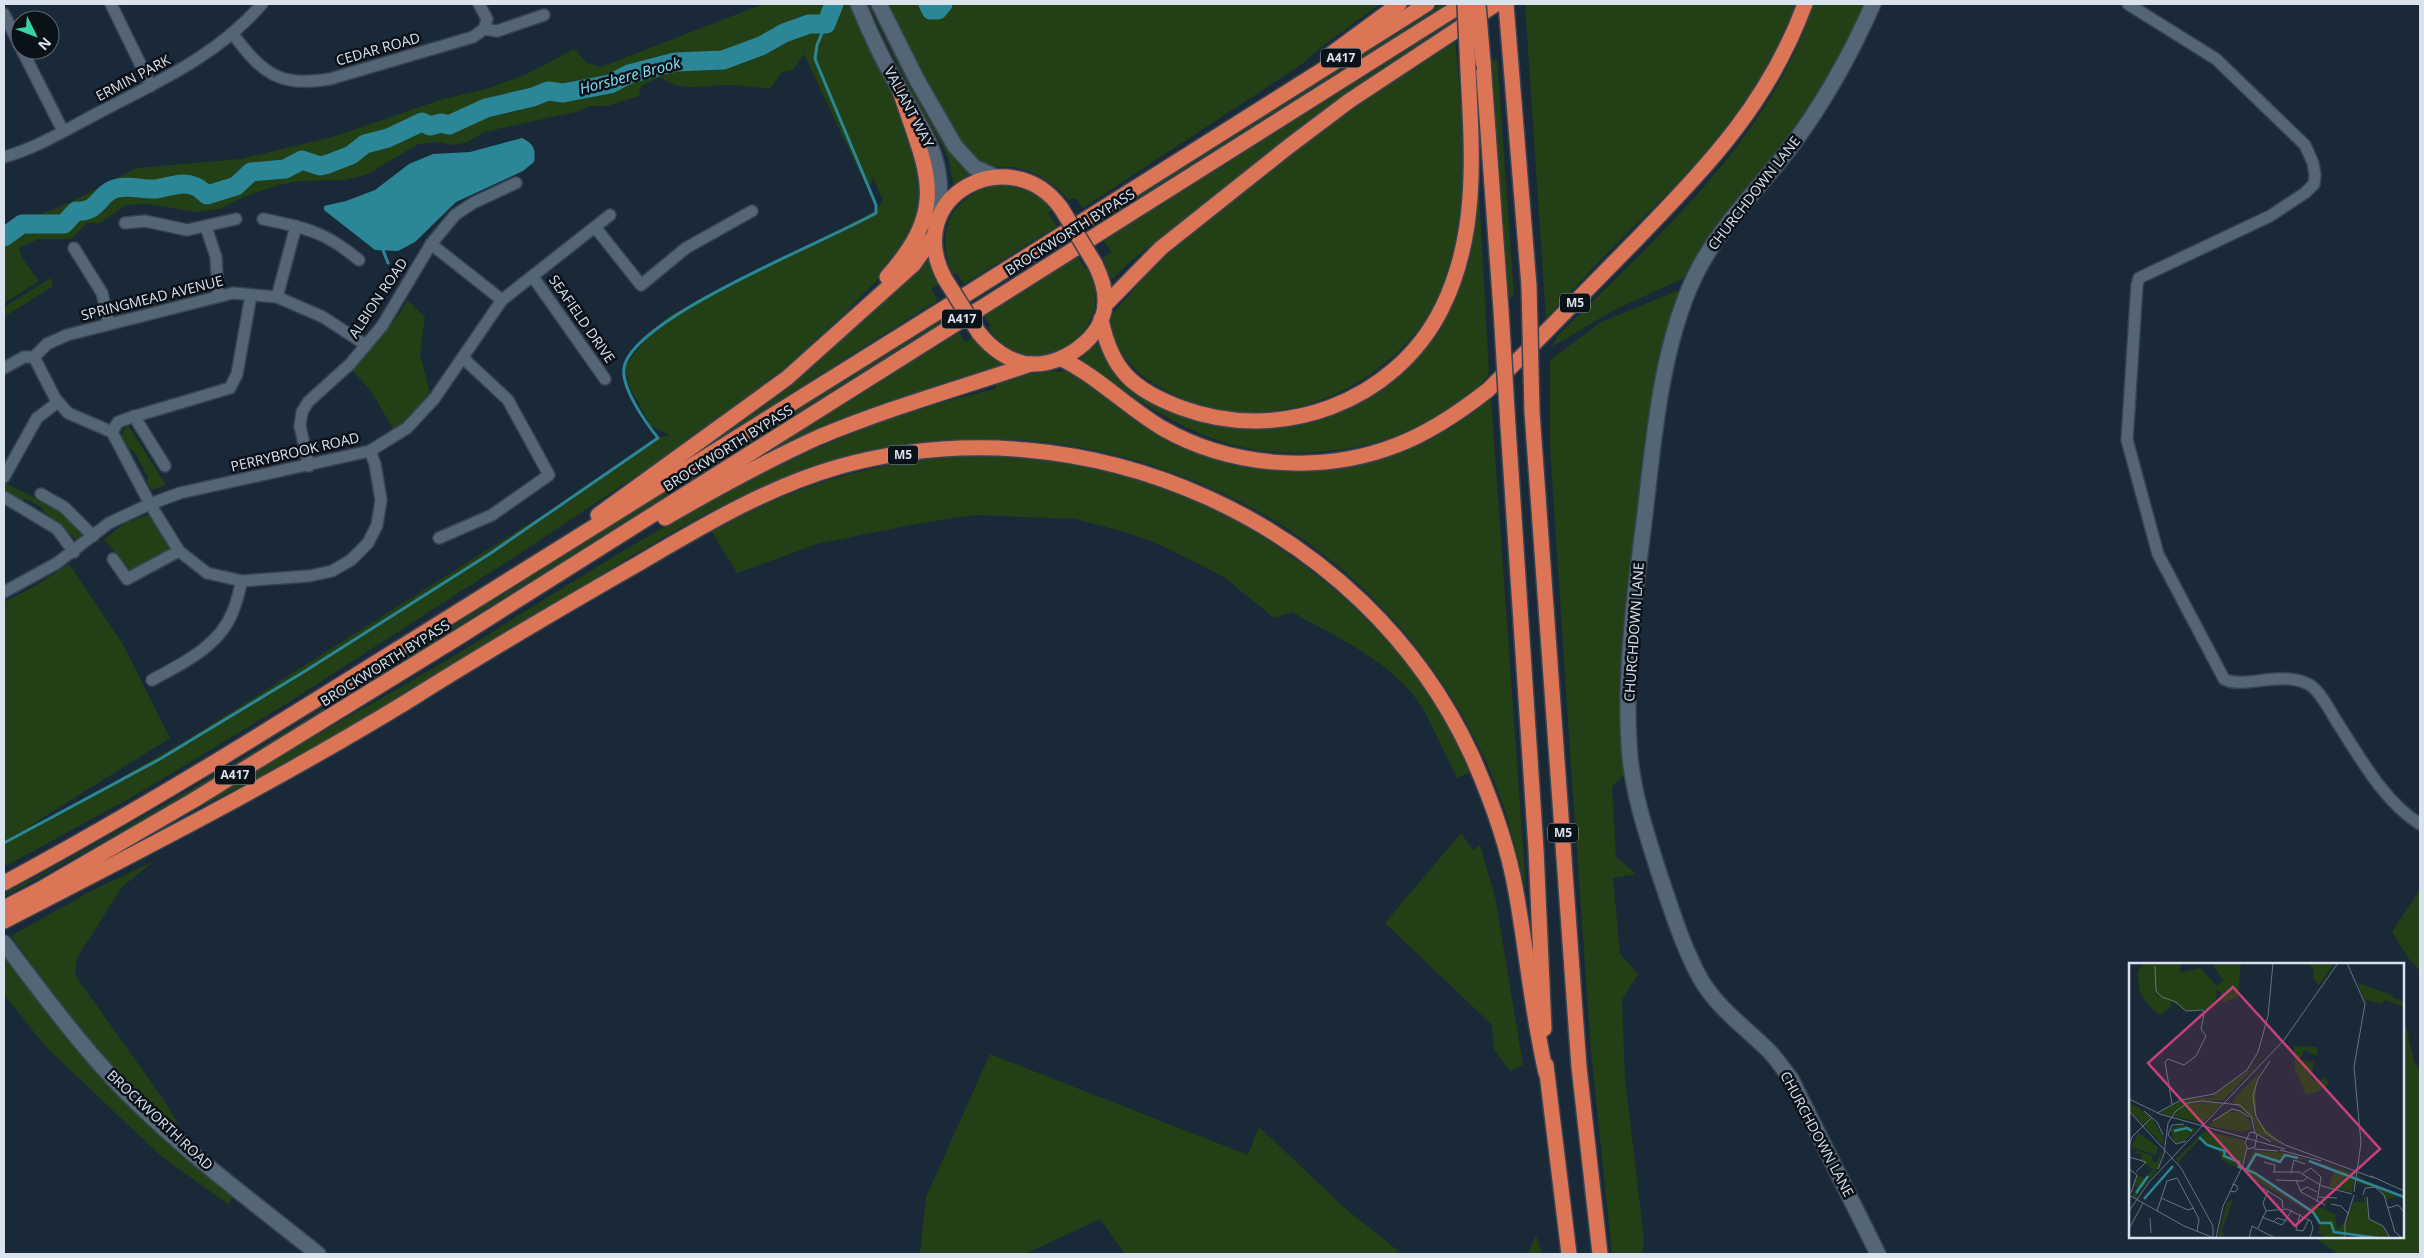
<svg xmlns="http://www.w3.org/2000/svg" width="2424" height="1258" viewBox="0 0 2424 1258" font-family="'Open Sans',sans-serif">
<rect width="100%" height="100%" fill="#1a2938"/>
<!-- green -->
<g fill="#233f15">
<path d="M763,4H853L874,46L914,143L923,204L915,228L883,274L843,315L780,372L723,415L669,454L519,554L297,697L141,792L4,867V602L37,585L69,564L124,646L170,738L28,827L62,812L190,738L574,495L658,438L670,435L651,426L629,386L625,366L647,337L669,316L875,211L883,201L872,174L873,181L867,188L804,54L793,70L782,72L770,89C755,87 739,85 724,85C701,86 680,92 660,77L641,86L639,96L607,106H590L579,111L484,132L468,142L453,145L438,142L418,144L366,175L345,180L300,181L279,185L243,197L220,209L196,212L150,204L126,205L100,223H87L71,239H38L19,248L22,258L39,281L4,303V229L71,202L136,168L240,159L332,137L440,100L486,89L527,74L574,49L587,63L601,67Z"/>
<polygon points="868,4 873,4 974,175 954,188 948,156 912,94"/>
<path d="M886,4H1380L1320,48L1302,64L1083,208L1076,198L1068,200C1056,183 1031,168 1010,167C998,167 987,168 977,161C966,154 961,142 954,131C928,91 908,46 886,4Z"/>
<polygon points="1440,4 1448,4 1094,226 1092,222"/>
<path d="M1525,4H1795C1767,103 1686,175 1616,244C1592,269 1569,294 1546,319Z"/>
<path d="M1813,4H1868L1821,91L1684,278L1612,311L1552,347L1558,335C1655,238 1772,139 1813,4Z"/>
<polygon points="1455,18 1456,21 1346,94 1131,261 1111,280 1103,258 1112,252 1103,240"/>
<path d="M1455,38C1463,123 1473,219 1437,300C1428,319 1414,336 1399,351C1339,408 1253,431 1175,395C1152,384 1135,373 1120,351L1115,352L1110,325L1113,314L1162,256L1349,108Z"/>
<polygon points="1497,59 1514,295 1509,299 1491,62"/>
<path d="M995,184C1024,184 1034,189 1054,209L1048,213L1057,226L964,284L957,273L953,275C934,233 950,197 995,184Z"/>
<path d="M1475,192H1479L1489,375C1482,382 1476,391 1468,397C1402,450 1290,469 1211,438C1177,425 1148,407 1118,386L1116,387L1080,358L1099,342L1108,361L1204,420L1329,414L1437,325Z"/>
<polygon points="1065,238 1068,241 976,299 976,296"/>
<path d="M1078,257L1085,268H1089C1093,280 1097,292 1095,305C1089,344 1040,369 1006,347C998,342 994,335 988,328L991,326L983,315Z"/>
<polygon points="929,258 933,273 939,284 931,289 938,300 714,442 713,438 878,304"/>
<polygon points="51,278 53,286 4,317 4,307"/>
<polygon points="1682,289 1660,380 1627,772 1612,787 1616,857 1636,874 1613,878 1620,954 1638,974 1622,1000 1625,1077 1644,1240 1642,1254 1612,1254 1591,1052 1571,767 1550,448 1550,360 1601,322"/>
<polygon points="407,300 425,317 420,354 431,396 405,426 395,432 371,391 352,370 401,312"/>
<path d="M948,315L950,318L209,782L4,897V894C331,721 630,502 948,315Z"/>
<polygon points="958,331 965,342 972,338 981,348 1005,366 728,476"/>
<path d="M1066,371L1074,373L1201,452L1234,464L1270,468L1381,457L1414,446L1447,430L1491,398L1526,890C1515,844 1504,798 1483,755C1437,658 1362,571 1268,517C1119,431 946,413 785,477C703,509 627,560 551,605C474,651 399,699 322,743C276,770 228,793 181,817C219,794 257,770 296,747C351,715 406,685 460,652C629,547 799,432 995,389L997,380L1041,372Z"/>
<polygon points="128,425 166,485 152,490 147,482 148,477 134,451 129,449 122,435 124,429"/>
<path d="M938,457C989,457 1041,455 1092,466C1216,492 1337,574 1415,673C1438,702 1456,738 1471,772L1457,778C1445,755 1435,729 1421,706C1392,661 1337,638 1292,612L1274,618L1225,578L1197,563L1154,542L1121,531L1075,519L975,515L916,524L817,544L737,573L711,531C781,491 858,467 938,457Z"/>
<polygon points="5,483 57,509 83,535 77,540 44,512 41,507 25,499 19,501 5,493"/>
<polygon points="152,513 174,548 130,571 104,539 125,523"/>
<polygon points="1461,833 1473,850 1480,845 1495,897 1523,1065 1510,1071 1494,1049 1492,1025 1385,923"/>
<polygon points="154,861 122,887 77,958 75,975 163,1099 179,1125 148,1104 81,1032 11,936 91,891"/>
<polygon points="2420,889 2420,971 2409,959 2392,932"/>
<polygon points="4,956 78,1052 147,1119 229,1192 232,1197 229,1205 161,1156 46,1047 4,994"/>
<polygon points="2406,1026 2414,1062 2420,1070 2420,1254 2338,1254 2314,1237 2403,1237 2403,1027"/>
<polygon points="990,1054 1248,1155 1259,1127 1346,1209 1402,1254 1125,1254 1100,1219 1025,1254 920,1254 926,1197"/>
<polygon points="1536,1235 1542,1254 1528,1254"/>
</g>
<!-- water -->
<path fill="#2b8698" d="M522,138C534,144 536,149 534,162L523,171L456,202L415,242L398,251L375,250L324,210V206L346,201L375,190L409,164L433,154L470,152Z"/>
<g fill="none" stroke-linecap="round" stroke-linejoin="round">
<!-- stream -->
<g stroke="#2b8698" stroke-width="3">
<polyline points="383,250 388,263"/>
<path d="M4,843L160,759L302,673L491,553L658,438C646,423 621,388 624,368C632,317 830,240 876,213V205L815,59L817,45L826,24"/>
</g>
<!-- river -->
<g stroke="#2b8698" stroke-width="19">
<polyline points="928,4 931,10 938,10 943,4"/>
<path d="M4,237L22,224H64L76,211C100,213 98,192 118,188C130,185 144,190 156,189C169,187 182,181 194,186C199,187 203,192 207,195L236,186L251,172L285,169L302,160L320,166L328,164L351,155L365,144L388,138L422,122L430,126L441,123L449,125L486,108L533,97L548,91L563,93L610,84L629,74L675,62L723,60L761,46L784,33L809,24H826L834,4"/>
</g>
<!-- street casing -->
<g stroke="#374350" stroke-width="14">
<g id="street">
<polyline points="111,4 151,86"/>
<polyline points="479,4 487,19 484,29"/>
<path d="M2128,4L2216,59L2305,145L2313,163L2315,175L2314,184L2305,193L2270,216L2139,278L2137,285L2127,440L2158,554L2224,679C2244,690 2281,669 2310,685C2321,692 2330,711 2337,722C2359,756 2384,802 2420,824"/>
<polyline points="4,14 20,46"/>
<path d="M232,33C263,74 278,87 330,79L473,37L484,29L497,31L544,15"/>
<polyline points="22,50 63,131"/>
<path d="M4,157C37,148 67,129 98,113C157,82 217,56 262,4"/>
<path d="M263,219C304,227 326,232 359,260"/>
<polyline points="125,223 145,221 187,230 236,219"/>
<polyline points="206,227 216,257 218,295"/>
<polyline points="595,227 641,285 686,248 752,211"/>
<polyline points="431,244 502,300"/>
<polyline points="74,248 102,293 109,324"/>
<polyline points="533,277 605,379"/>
<polyline points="277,297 296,226"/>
<polyline points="34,357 55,398 68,413 112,432 150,504 179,551 207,573 242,581 309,576 332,571 351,560 368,543 377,525 381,500 375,464 370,451"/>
<polyline points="4,368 24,357 34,357 47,344 67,335 233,293 277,297 323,317 366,345"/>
<polyline points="134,416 165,466"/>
<polyline points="112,432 118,422 129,418 230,388 237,374 251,295"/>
<polyline points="309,466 300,426 302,412 308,402 350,364 382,326 431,244 455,215 473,203 516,183"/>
<polyline points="4,477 37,418 58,402"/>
<polyline points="41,494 64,507 93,536"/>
<polyline points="4,497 57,529 74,552"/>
<polyline points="439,538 492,515 549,475 508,400 463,358"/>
<polyline points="113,559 127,579 179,551"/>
<polyline points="4,592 57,563 109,523 150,504 180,493 370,451 407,428 434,399 502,300 610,215"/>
<path d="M152,680C183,663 220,646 233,611C237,602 239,591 242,581"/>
</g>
</g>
<!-- secondary casing -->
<g stroke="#374350" stroke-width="18">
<g id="secondary">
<path d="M858,4C870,33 884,63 900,90C925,136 946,159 938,215"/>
<polyline points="879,4 917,80 955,146 974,167 996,177"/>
<path d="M1873,4C1851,54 1823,104 1790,148C1760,187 1724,222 1700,266C1662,337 1654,435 1645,514C1635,592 1623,680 1630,757C1634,797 1647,835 1659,873C1671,908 1682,945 1700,978C1717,1008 1745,1027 1769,1051C1777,1059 1784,1070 1791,1079L1878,1254"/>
<path d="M4,943C46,998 87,1055 137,1103C193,1158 257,1205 318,1254"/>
</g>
</g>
<!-- highway casing -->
<g stroke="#374350" stroke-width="18">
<g id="highway">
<polyline points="1506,4 1529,286"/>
<polyline points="1331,54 1399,4"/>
<polyline points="1483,62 1501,310"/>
<path d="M887,277C951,205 926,171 900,91"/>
<path d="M945,279C900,195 1011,139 1061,208"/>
<polyline points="1105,305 1161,248 1288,147 1349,101 1496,4"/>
<path d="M1101,319C1111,370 1133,390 1182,408C1279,444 1395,403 1442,308C1479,234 1472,151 1468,71"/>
<path d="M979,333C991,348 1010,363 1031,364C1063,366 1103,338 1105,304C1106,290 1101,276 1095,264"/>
<path d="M1062,359C1098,377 1127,407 1162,428C1232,468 1323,474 1397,445C1431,432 1460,412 1488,390C1538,340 1588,289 1637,239C1709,164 1768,104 1805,4"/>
<polyline points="1532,412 1579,1067 1600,1254"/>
<polyline points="1508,426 1536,849 1544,1029"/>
<polyline points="598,515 787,378 913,265 934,236"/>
<path d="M665,518C715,489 766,461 819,437C888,408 960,388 1031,364"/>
<path d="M4,883C157,801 303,708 451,616C778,414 1102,209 1427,4"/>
<polyline points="4,908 39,890 194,800 462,635 1463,4"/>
<path d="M4,921C140,851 277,781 408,701C483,654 559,609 636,565C701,527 765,488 838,467C1086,398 1364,521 1472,756C1491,799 1508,846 1516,892C1527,953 1532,1013 1546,1073"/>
<polyline points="1546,1065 1569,1254"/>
</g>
</g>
<!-- street -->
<use href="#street" stroke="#546576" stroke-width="11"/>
<!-- secondary -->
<use href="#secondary" stroke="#546576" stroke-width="15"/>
<!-- highway -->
<use href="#highway" stroke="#db7555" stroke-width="15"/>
<!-- highway-bridge casing -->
<g stroke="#374350" stroke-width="18" stroke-linecap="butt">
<g id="highway-bridge">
<polyline points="1465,4 1468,71"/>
<polyline points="1478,4 1483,62"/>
<polyline points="1061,208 1095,264"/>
<polyline points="945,279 979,333"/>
<polyline points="1529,286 1532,412"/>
<polyline points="1501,310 1508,426"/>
</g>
</g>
<!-- highway-bridge -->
<use href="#highway-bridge" stroke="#db7555" stroke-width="15"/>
</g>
<g text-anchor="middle" stroke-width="5" stroke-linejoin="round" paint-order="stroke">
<!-- shield labels -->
<g fill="#0a1118" stroke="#9ba4ad" stroke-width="1">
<rect x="1321" y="48.5" width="40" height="19" rx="4"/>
<rect x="1560" y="293.5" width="30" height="19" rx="4"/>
<rect x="942" y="309.5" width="40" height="19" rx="4"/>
<rect x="888" y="445.5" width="30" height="19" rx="4"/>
<rect x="215" y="765.5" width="40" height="19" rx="4"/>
<rect x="1548" y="823.5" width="30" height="19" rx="4"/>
</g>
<g font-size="12" font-weight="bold" fill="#d9e3ed">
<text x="1341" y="62">A417</text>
<text x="1575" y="307">M5</text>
<text x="962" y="323">A417</text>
<text x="903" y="459">M5</text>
<text x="235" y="779">A417</text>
<text x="1563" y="837">M5</text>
</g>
<!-- street labels -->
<g font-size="14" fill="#d9e3ed" stroke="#0a1118">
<text transform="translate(378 49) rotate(-16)" y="5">CEDAR ROAD</text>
<text transform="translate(133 78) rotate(-28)" y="5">ERMIN PARK</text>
<text transform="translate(909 107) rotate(62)" y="5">VALIANT WAY</text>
<text transform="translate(1754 193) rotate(-52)" y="5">CHURCHDOWN LANE</text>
<text transform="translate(1070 232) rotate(-32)" y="5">BROCKWORTH BYPASS</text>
<text transform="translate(152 298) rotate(-14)" y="5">SPRINGMEAD AVENUE</text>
<text transform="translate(378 298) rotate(-56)" y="5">ALBION ROAD</text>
<text transform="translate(582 319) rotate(55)" y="5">SEAFIELD DRIVE</text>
<text transform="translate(728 448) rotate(-32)" y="5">BROCKWORTH BYPASS</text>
<text transform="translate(295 452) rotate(-13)" y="5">PERRYBROOK ROAD</text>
<text transform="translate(1634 632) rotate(-86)" y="5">CHURCHDOWN LANE</text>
<text transform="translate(385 663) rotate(-32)" y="5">BROCKWORTH BYPASS</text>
<text transform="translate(160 1120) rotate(43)" y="5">BROCKWORTH ROAD</text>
<text transform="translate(1817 1134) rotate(62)" y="5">CHURCHDOWN LANE</text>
</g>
<!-- water labels -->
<g font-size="15" font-style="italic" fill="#85e2f7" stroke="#0a1118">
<text transform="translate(630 76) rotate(-15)" y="5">Horsbere Brook</text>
</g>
</g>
<!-- overview -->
<g transform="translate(2129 963)">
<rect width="275" height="275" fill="#1a2938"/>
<path d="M15,0H54L50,6L52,9L71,5L88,23L94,17L83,0H112L109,34L92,40V29L86,27L88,32L84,45L57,48L42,38V44L32,52L24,47L11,30L8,9ZM178,0H206L190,22L184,15L185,6ZM229,20L265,33L264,35L272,37L275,44L257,37L252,41L237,37L236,41ZM153,74L95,137L65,138L41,153L31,149L56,136L87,134L84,132L121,107ZM165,83L188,84V93L175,87L171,97L185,99L182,115L191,119L195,113L200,121L190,128L177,132L168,109L166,110ZM133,106L127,117V155L154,183L128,170L125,158L103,138ZM94,139L74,160L44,153L58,141ZM0,140L20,151L22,154L14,161L0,148ZM96,149H112L121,158L122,166L113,169L80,163ZM23,155L34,175L35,183L15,162ZM52,161L68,166L55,178L46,180L41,167ZM76,168L114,177L118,187L111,206L92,197V190L74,180L73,174L51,197L50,201L47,196ZM9,170L29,184L27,192L2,184ZM33,186L30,204L6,235L3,233L9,226L5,222L8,213L16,215L24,206L11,197L13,191L6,190L7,187L24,193L23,197L27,201ZM124,188L156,190L227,211L223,229L200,224L205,207H211L155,192L149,199L127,191L121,205L181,246L182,242L195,246L197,238L208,240L198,239L196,247L206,251L208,266L217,258L224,239H235V234L226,233L236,234L240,257L252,262L260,275L215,270V275H210L208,269L209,275H200L189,270L191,262L184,251L115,210ZM229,212L238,217L231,214L230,217L275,236L267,234L257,237L250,226L233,221L229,220L227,230ZM104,237L93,267L95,272L89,275L98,239Z" fill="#233f15"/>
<path fill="none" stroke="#2b8698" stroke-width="2.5" d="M45,168L58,165L63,168M70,174L78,182L96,188L95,193L110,199V204L126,210L184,249L191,260H202L205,269L249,275M180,198L275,234M118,206L127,191L151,199L156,192L169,195M7,230L19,213M15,236L44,203"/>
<path fill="none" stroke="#667380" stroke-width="1" d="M218,0L236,41L225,104L232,180L225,229M26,3L27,28L33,34L47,39L57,48L74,47L75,51L72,66L77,73L67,93L55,102L39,96L36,99L43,141M141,98L129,116L124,133L127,153L137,170L156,182L245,215M0,136L31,151L156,186M0,148L52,205L84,263V275M15,148L28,159L34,172M28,150L52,137L85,131L118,107L129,89L139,53L144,0M84,158L103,146L111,148L120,154M55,161L43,162L39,172L47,181L57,178M128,171L126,184L119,186L116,180L121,169L126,170L142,179M0,184L3,174L23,154M125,186L149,188M151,187L192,198M0,194L17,199L7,209M135,199L146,202L145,209M0,206L8,212L2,230M29,206L35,191L39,160L47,148L59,140L73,138L111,142L122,153L126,170M144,209H170L193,223L223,231M162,210L165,197L176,201M174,210L182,205L192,214L188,239M242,213L275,228M147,217L174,218L179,214M167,217L172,229L196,242M134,225L153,237L154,245M101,228L106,229L109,226L107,222L103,221M171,228L178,224L188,229M0,232L55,263L85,275M234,232L236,225L246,224L255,232L266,269L273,275M190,234L208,235M238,234L240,256L254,263L261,275M32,235L59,247L65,245M202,241L212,243L220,251M259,245L269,242L275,249M0,248L20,219L155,77L209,0M28,248L38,218L48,215L70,256L68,269M137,248L134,240L139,228M171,251L167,267L174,268L180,256M133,254L153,262L163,247M21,255L22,270M144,259L148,255L158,258M129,265L137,248L158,246L182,258L184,265L181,275M0,266L14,240M87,275L94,243L114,202L118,185M120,275L123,263L146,275M216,275V260L225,232"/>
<path fill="#c74178" fill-opacity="0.15" stroke="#c74178" stroke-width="2.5" d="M104,24L251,186L166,263L19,100Z"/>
<rect width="275" height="275" fill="none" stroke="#d9e3ed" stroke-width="2.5"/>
</g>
<!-- border -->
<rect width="2424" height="1258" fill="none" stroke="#d9e3ed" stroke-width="10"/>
<!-- north arrow -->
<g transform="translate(35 35) rotate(132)"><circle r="24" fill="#0a1118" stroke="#5d656d"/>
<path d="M0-4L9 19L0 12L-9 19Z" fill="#38d4a6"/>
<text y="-8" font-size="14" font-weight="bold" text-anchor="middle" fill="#d9e3ed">N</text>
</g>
</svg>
